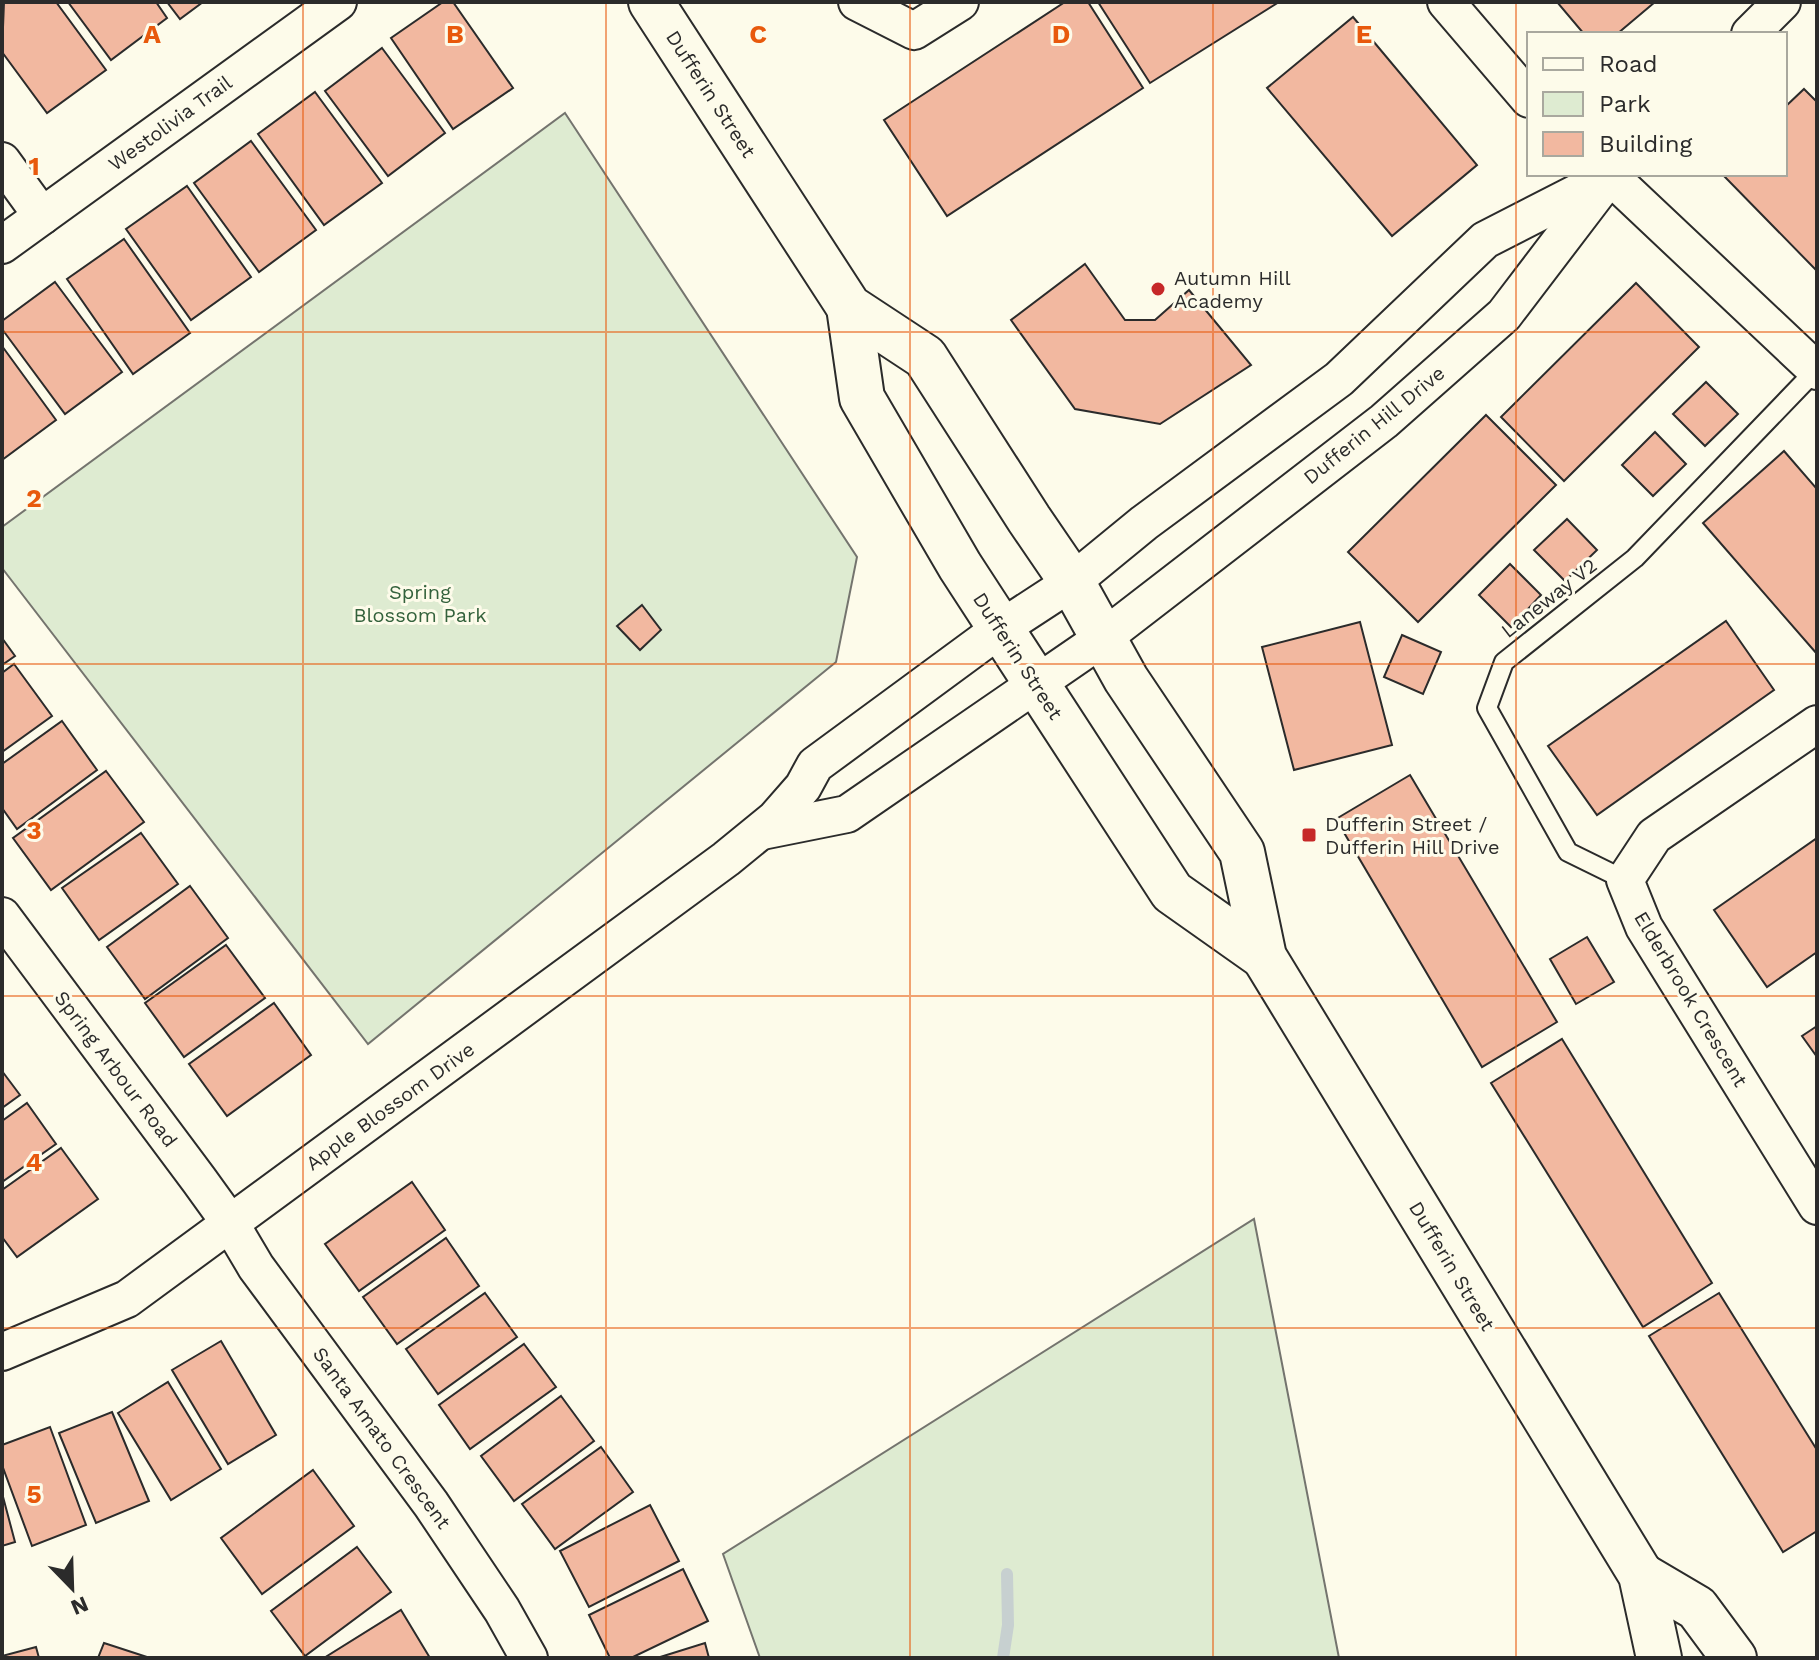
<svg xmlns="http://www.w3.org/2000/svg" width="1819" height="1660" viewBox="0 0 1819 1660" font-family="'Work Sans',sans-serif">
<rect width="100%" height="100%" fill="#fdfbea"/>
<!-- green -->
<g fill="#deebd1" stroke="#74746e" stroke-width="2">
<polygon points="565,113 857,557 836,662 368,1044 2,568 2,527"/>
<polygon points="1254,1219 1339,1658 760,1658 723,1554"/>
</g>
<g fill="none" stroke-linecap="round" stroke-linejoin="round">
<!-- stream -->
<polyline stroke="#c7d0d0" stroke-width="12" points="1003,1658 1008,1625 1007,1574"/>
</g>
<!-- building -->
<g fill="#f2b8a0" stroke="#2b2b2b" stroke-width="2">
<polygon points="4,2 56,2 106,70 47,113 2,52"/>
<polygon points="68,2 156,2 167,18 111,60"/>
<polygon points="167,2 203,2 180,19"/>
<polygon points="443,2 453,2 513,88 453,129 391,38"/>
<polygon points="1065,2 1088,2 1143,88 947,216 884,120"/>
<polygon points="1098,2 1279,2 1150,83"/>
<polygon points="1557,2 1655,2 1617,34 1584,34"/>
<polygon points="1353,17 1477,165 1392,236 1267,88"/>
<polygon points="382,48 445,133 388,176 325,91"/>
<polygon points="1804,89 1817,102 1817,271 1722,174 1785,174 1785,107"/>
<polygon points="315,92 382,183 324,225 258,134"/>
<polygon points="251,141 316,230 259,272 194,183"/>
<polygon points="187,186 251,277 191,320 126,229"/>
<polygon points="124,239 190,333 133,374 67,279"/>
<polygon points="1085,264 1125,320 1155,320 1189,290 1251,365 1160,424 1075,409 1011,320"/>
<polygon points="55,282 122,372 65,414 2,329 2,321"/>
<polygon points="1636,283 1699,347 1564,481 1501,417"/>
<polygon points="2,346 56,420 2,460"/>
<polygon points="1706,382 1738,414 1705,446 1673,414"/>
<polygon points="1486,415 1556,485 1418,622 1348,552"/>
<polygon points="1655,432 1686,464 1653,496 1622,465"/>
<polygon points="1784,451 1817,489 1817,654 1703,523"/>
<polygon points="1567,519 1597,550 1565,581 1534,550"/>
<polygon points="1510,564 1541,595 1511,627 1479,595"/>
<polygon points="642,605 661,630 640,650 617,626"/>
<polygon points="1726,621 1774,690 1597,815 1548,746"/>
<polygon points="1360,622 1392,745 1294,770 1262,647"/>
<polygon points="1402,635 1441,652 1423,694 1384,677"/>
<polygon points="2,638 15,656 2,665"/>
<polygon points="14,664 52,716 2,752 2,673"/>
<polygon points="62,721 97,770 17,829 2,808 2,764"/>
<polygon points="106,771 144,822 51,890 13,838"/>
<polygon points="1410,775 1557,1022 1482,1067 1336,819"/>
<polygon points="141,833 178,884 99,940 62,888"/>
<polygon points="1817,838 1817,952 1767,987 1714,910"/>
<polygon points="190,886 228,938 145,999 107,947"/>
<polygon points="1587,937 1614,982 1576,1004 1550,959"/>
<polygon points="226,945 265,998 184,1057 145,1003"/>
<polygon points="274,1003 311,1055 227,1116 189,1064"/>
<polygon points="1817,1026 1817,1057 1802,1036"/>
<polygon points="1562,1039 1712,1283 1643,1327 1491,1083"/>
<polygon points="2,1071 20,1095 2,1108"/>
<polygon points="27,1103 56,1144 2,1182 2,1121"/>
<polygon points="61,1148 98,1199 17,1257 2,1237 2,1190"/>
<polygon points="412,1182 445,1230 359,1291 325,1244"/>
<polygon points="446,1238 479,1286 397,1344 363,1297"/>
<polygon points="485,1293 517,1337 438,1394 406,1349"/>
<polygon points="1719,1293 1817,1450 1817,1531 1783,1552 1649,1336"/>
<polygon points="221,1341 276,1435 228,1464 172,1370"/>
<polygon points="524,1344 556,1387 470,1449 439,1405"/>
<polygon points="168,1382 221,1469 171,1500 118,1413"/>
<polygon points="561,1396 594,1441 514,1501 481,1456"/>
<polygon points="112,1412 149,1501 96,1523 59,1433"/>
<polygon points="50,1427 86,1525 32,1546 2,1465 2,1445"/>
<polygon points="601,1447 633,1492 555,1549 522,1504"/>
<polygon points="313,1470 354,1526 262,1594 221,1538"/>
<polygon points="2,1493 15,1542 2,1546"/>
<polygon points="650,1505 679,1561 589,1607 560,1551"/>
<polygon points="357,1547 391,1592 305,1656 271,1611"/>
<polygon points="683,1569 708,1621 631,1658 610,1658 589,1615"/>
<polygon points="401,1610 430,1658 324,1658"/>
<polygon points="104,1643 150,1658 98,1658"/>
<polygon points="705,1643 709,1658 657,1658"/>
<polygon points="36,1647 39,1658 2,1658 2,1656"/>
</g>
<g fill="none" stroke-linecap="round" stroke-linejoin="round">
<!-- lane casing -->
<g stroke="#2b2b2b" stroke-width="22">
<polyline id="lane" points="1625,880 1568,852 1487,708 1504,662 1635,558 1816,370"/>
</g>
<!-- street casing -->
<g stroke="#2b2b2b" stroke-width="40">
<g id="street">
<polyline points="857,2 914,31 960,2"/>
<polyline points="1446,2 1529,99"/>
<polyline points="1750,34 1782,2"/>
<polyline points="2,161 42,216"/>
<polyline points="1608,174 1817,371"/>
<polyline points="2,245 338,2"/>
<polyline points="1817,724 1654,836 1625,880 1644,927 1817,1206"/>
<polyline points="762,831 847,814 1103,638 1384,421 1504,315 1603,185"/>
<polyline points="2,916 199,1180 230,1223 256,1267 431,1504 502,1610 529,1658"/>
<polyline points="2,1352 127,1299 726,859 775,819 803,787 815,765 1000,629 1072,582 1144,523 1339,379 1485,240 1610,176"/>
</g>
</g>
<!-- secondary casing -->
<g stroke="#2b2b2b" stroke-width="48">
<g id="secondary">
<polyline points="651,2 849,307 925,357 1029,519 1072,582 1126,679 1242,852 1264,957 1641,1575 1659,1658"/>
<polyline points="849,307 862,398 960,566 1172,892 1264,957"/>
<polyline points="1641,1575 1697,1608 1734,1658"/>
</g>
</g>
<!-- lane -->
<use href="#lane" stroke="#fdfbea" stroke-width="18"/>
<!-- street -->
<use href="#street" stroke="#fdfbea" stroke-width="36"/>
<!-- secondary -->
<use href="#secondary" stroke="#fdfbea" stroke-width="44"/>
</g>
<!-- grid -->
<path fill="none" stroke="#e8590c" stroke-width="2" stroke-opacity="0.55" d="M303,2V1658M606,2V1658M910,2V1658M1213,2V1658M1516,2V1658M2,332H1817M2,664H1817M2,996H1817M2,1328H1817"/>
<!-- markers -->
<g fill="#c62828" stroke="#fdfbea" stroke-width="3">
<circle cx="1158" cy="289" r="8"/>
<rect x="1301" y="827" width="16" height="16" rx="4"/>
</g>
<g text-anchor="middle" stroke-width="6" stroke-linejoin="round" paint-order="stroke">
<!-- street labels -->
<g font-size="20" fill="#2b2b2b" stroke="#fdfbea">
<text transform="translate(711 94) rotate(57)" y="7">Dufferin Street</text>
<text transform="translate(170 123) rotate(-36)" y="7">Westolivia Trail</text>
<text transform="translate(1374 425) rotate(-39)" y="7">Dufferin Hill Drive</text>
<text transform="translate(1549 598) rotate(-38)" y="7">Laneway V2</text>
<text transform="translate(1018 656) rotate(57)" y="7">Dufferin Street</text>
<text transform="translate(1691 999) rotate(59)" y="7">Elderbrook Crescent</text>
<text transform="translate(116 1069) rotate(53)" y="7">Spring Arbour Road</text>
<text transform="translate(390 1106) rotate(-36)" y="7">Apple Blossom Drive</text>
<text transform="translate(1452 1266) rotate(59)" y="7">Dufferin Street</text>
<text transform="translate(382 1438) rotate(54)" y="7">Santa Amato Crescent</text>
</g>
<!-- poi labels -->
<g font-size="20" fill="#2b2b2b" stroke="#fdfbea" text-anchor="start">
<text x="1174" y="285">Autumn Hill<tspan x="1174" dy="23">Academy</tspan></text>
<text x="1325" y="831">Dufferin Street /<tspan x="1325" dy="23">Dufferin Hill Drive</tspan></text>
</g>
<!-- park labels -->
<g font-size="20" fill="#34623c" stroke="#fdfbea">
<text x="420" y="599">Spring<tspan x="420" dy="23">Blossom Park</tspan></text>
</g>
</g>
<g font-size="26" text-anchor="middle" font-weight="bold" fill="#e8590c" stroke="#fdfbea" stroke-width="6" stroke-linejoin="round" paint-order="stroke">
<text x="152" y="43">A</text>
<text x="455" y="43">B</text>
<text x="758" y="43">C</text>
<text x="1061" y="43">D</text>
<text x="1364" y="43">E</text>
<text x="34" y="175">1</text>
<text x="34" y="507">2</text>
<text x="34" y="839">3</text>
<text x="34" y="1171">4</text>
<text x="34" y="1503">5</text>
</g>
<!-- border -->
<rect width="1819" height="1660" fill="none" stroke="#2b2b2b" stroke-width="8"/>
<!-- legend -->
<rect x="1527" y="32" width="260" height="144" fill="#fdfbea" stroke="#a9a89e" stroke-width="2"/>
<rect x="1543" y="58" width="40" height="12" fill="#fdfbea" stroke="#a9a89e" stroke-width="2"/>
<text x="1599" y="72" font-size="24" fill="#2b2b2b">Road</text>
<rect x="1543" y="92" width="40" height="24" fill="#deebd1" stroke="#a9a89e" stroke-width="2"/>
<text x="1599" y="112" font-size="24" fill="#2b2b2b">Park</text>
<rect x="1543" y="132" width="40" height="24" fill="#f2b8a0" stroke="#a9a89e" stroke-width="2"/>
<text x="1599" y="152" font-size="24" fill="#2b2b2b">Building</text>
<!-- north arrow -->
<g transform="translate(72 1588) rotate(157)" stroke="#fdfbea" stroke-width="6" paint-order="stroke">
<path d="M0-6L14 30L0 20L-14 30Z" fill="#2b2b2b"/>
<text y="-12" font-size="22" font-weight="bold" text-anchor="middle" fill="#2b2b2b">N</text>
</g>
</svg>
